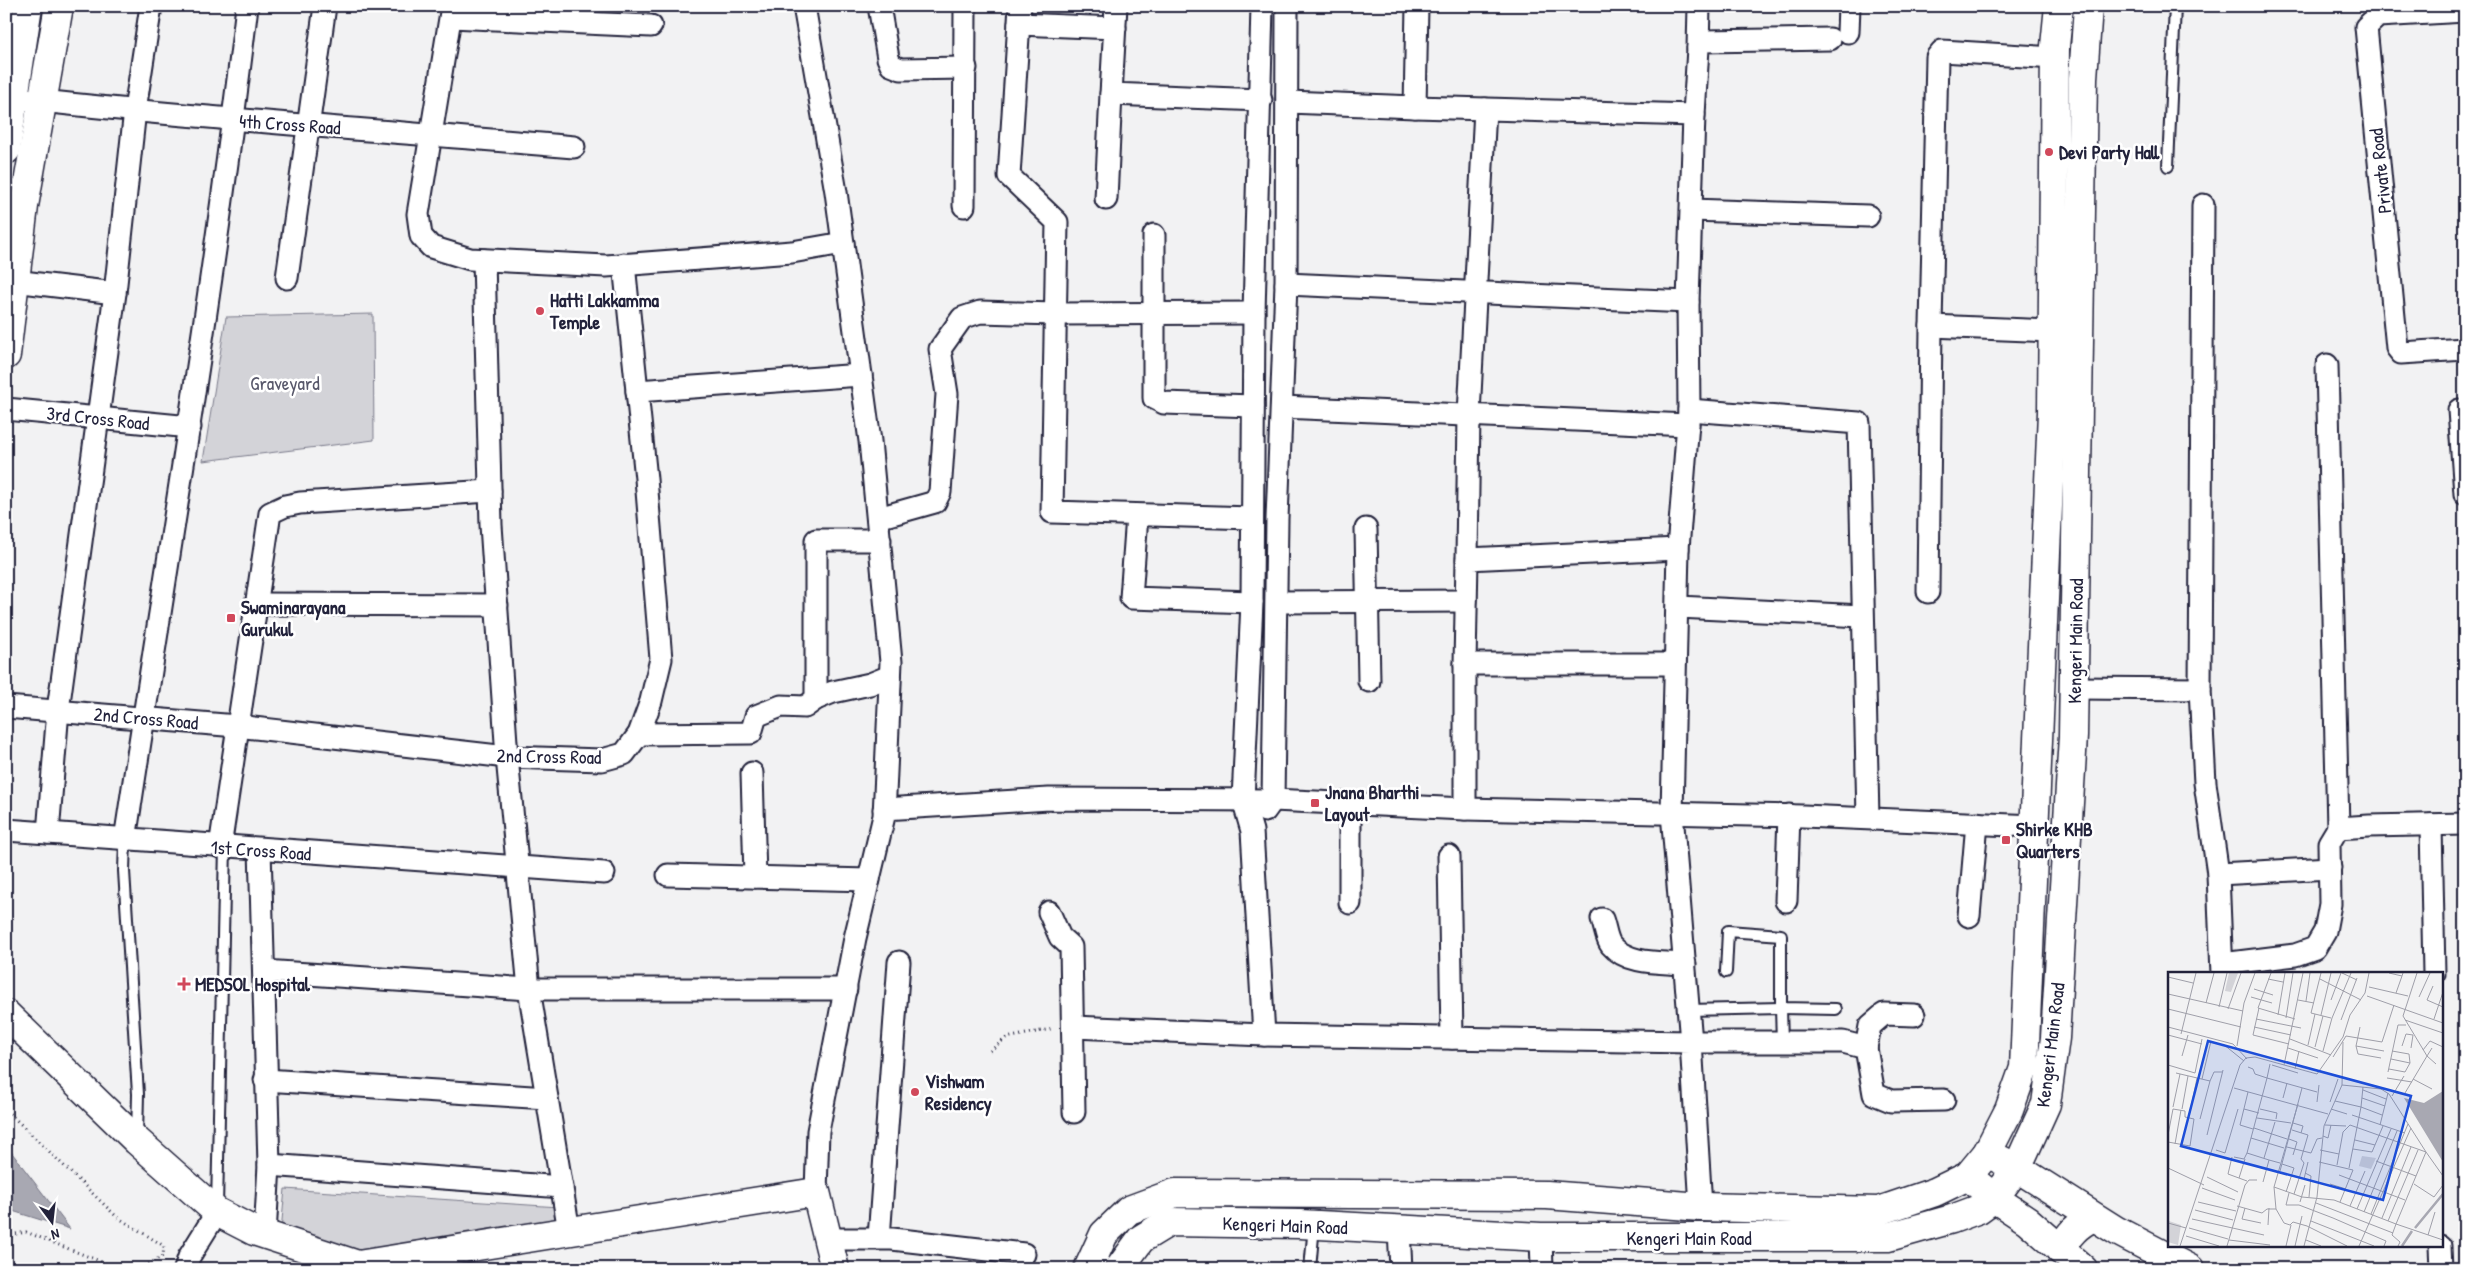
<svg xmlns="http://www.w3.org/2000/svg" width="2471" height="1275" viewBox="0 0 2471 1275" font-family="'Patrick Hand',sans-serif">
<rect width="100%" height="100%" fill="#f2f2f3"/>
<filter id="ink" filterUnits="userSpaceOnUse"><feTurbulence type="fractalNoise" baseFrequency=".02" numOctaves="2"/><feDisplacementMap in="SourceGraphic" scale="10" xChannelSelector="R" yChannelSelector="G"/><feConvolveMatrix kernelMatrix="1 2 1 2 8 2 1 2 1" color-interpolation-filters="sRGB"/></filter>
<g filter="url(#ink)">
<!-- green -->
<g fill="#d3d3d8" stroke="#7a7a8a">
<polygon points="373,314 374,440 203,461 226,317"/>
<polygon points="285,1189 559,1207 563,1226 331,1266 281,1231"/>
</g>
<!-- water -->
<polygon fill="#a8a8b2" stroke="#727282" points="6,1147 9,1149 70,1229 6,1209"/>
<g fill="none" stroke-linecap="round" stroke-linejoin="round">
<!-- lane casing -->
<g stroke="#22223b" stroke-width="14">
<g id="lane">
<polyline points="2168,166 2175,6"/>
<polyline points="125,840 124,871 138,1094 137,1136"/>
<polyline points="1726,972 1728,931 1781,935 1781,1008 1836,1009"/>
<polyline points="1688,1010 1781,1008 1782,1042"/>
<polyline points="217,1206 225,847"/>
<polyline points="1310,1269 1314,1225"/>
</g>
</g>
<!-- street casing -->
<g stroke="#22223b" stroke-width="25">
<g id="street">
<polyline points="452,6 418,214 421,236 431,247 470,259 606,266 792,252 843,243"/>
<polyline points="804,6 836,192 870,441 891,662 884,816 855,938 818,1131 816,1192"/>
<polyline points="879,6 888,58 891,65 901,69 966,68"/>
<polyline points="1020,6 1009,176 1057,222 1052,512 1252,518"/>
<polyline points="1116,6 1111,94 1261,100"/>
<polyline points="1262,6 1254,313 1252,602 1243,800 1252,831 1264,1035"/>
<polyline points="2465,11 2378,16 2366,27 2397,348 2401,353 2465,349"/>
<polyline points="451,17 651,26"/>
<polyline points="1019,24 1115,28"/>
<polyline points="1848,32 1849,6"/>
<polyline points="1698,48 1699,6"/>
<path d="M6,97C195,119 384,130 574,147"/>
<polyline points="1288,102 1415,107 1417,6"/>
<polyline points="1415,107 1694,115 1688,302 1689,410 1678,549 1672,813 1691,1042 1843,1042 1866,1048 1874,1094 1891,1101 1944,1100"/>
<polyline points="1694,115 1698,48 1702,41 1830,39"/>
<polyline points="1106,199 1111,94"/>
<polyline points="2203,205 2200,689 2205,783 2218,874 2222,974"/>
<polyline points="964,206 965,6"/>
<polyline points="1692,210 1868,216"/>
<polyline points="1154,235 1154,398 1164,403 1253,406"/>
<polyline points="484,260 491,525 507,757 529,989 846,989"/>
<polyline points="287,278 325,6"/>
<polyline points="14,281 115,293"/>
<polyline points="1286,284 1688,302"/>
<polyline points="1931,326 2053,331"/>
<polyline points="2327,365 2338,828"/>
<polyline points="637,391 861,375"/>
<polyline points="1282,407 1688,425"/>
<polyline points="6,409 190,427"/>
<polyline points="1689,410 1859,423 1868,818"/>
<polyline points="2459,410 2465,494"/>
<polyline points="1137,516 1131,598 1252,602"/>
<polyline points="878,518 935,502 940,492 947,394 940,349 962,318 980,312 1055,314 1254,313"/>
<polyline points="1366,529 1369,681"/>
<polyline points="1467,559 1469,414 1485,109"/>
<polyline points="1928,592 1931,326 1937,57 1942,51 2055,58"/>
<polyline points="1277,602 1466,601"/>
<polyline points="256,604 497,605"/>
<polyline points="1678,607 1862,616"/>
<polyline points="1674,664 1465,664 1467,559 1678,549"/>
<polyline points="2074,688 2200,689"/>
<polyline points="816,699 816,540 880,540"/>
<polyline points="6,707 237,726 507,757 602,760 624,754 639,734 651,701 661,659 646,479 624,264"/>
<polyline points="639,734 751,733 756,716 781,706 805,707 816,699 833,692 870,684 890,676"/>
<polyline points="752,773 755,877"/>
<polyline points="884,809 1049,799 1273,800 1465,809 1803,816 2035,826"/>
<polyline points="1465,809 1465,664"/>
<polyline points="1265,811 1273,800 1277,519 1286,284 1287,6"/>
<polyline points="2431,825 2434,974"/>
<polyline points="6,830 604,873"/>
<polyline points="48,833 58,710 115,293 135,110 151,6"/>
<path d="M125,840C167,562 214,285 247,6"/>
<polyline points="220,847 270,513 285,506 300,503 490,491"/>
<polyline points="260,849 269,1165 265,1235"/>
<polyline points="1449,856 1452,1038"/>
<polyline points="2218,874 2330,868"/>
<polyline points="668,875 869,880"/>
<polyline points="1786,901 1789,815"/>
<polyline points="1350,903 1350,805"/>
<polyline points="1049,912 1060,937 1071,947 1074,1112"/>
<polyline points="1969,916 1977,823"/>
<path d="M1602,919C1605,926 1606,939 1611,945C1628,965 1661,962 1685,964"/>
<polyline points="2222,964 2295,955 2315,948 2325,931 2330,904 2329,843 2338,828 2369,826 2465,824"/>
<polyline points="264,971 529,989 569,1231"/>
<polyline points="1073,1027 1264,1035 1691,1042 1701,1207"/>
<polyline points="1866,1048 1870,1026 1884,1014 1914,1015"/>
<polyline points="265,1080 547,1098"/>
<polyline points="269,1165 562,1187"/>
<polyline points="1399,1230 1401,1269"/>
<polyline points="1541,1237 1542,1269"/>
<polyline points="879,1238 899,962"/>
<polyline points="827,1239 892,1239 1024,1254"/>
<polyline points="2440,1246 2441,1269"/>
<polyline points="185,1269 189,1257 217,1212"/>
</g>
</g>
<!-- secondary casing -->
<g stroke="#22223b" stroke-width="31">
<g id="secondary">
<polyline points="6,150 28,6"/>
<polyline points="6,355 24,206 59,6"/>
<polyline points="6,1014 137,1141 217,1212 254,1231 358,1265 816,1192 835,1269"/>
<polyline points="1987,1153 2017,1168 2117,1231 2190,1269"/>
<polyline points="1968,1176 1994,1198 2027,1220 2083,1269"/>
<path d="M2060,1250C2069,1234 2076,1226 2093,1217"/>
</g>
</g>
<!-- primary casing -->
<g stroke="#22223b" stroke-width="31">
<g id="primary">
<polyline points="1088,1269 1104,1234 1129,1210 1175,1193 1547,1195 1701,1207 1879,1211 1935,1192 1968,1176 1987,1153 2009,1110 2024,1068 2052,412 2055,46 2059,6"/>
<polyline points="1119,1269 1141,1239 1169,1222 1300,1224 1541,1237 1888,1237 1952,1219 1979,1209 1994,1198 2017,1168 2046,1104 2055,1038 2073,736 2083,78 2088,6"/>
</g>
</g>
<!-- path -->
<g stroke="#22223b" stroke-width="3" stroke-dasharray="1 4" stroke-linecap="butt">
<polyline points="990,1051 1006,1038 1051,1029"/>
<polyline points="6,1110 117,1217 164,1246 163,1256 141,1268 107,1264 26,1232 6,1236"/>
</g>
<!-- lane -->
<use href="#lane" stroke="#fff" stroke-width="10"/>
<!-- street -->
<use href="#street" stroke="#fff" stroke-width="21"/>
<!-- secondary -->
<use href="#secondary" stroke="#fff" stroke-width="28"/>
<!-- primary -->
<use href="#primary" stroke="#fff" stroke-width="28"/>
</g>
</g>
<!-- markers -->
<g fill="#d1495b" stroke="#fff" stroke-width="2">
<circle cx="2049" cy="152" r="5"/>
<circle cx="540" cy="311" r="5"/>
<rect x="226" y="613" width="10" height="10" rx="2.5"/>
<rect x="1310" y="798" width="10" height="10" rx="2.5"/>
<rect x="2001" y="835" width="10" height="10" rx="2.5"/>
<path d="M181.5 976.5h5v5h5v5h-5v5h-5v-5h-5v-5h5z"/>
<circle cx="915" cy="1092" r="5"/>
</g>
<g text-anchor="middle" stroke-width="5" stroke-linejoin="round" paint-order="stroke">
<!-- street labels -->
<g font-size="19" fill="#22223b" stroke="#fff">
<text transform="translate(290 124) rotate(4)" y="7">4th Cross Road</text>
<text transform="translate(2380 171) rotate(-96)" y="7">Private Road</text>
<text transform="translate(98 418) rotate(6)" y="7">3rd Cross Road</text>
<text transform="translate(2075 641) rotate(-89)" y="7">Kengeri Main Road</text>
<text transform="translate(146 718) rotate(5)" y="7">2nd Cross Road</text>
<text transform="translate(549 756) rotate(1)" y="7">2nd Cross Road</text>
<text transform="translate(261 850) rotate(4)" y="7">1st Cross Road</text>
<text transform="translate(2050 1045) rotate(-83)" y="7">Kengeri Main Road</text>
<text transform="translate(1285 1225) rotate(2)" y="7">Kengeri Main Road</text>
<text x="1689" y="1245">Kengeri Main Road</text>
</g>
<!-- poi labels -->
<g font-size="19" font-weight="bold" fill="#22223b" stroke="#fff" text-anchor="start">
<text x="2059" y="159">Devi Party Hall</text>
<text x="550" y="307">Hatti Lakkamma<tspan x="550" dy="22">Temple</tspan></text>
<text x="241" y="614">Swaminarayana<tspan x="241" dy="22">Gurukul</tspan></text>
<text x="1325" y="799">Jnana Bharthi<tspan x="1325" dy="22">Layout</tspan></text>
<text x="2016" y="836">Shirke KHB<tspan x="2016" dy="22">Quarters</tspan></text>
<text x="195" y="991">MEDSOL Hospital</text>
<text x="925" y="1088">Vishwam<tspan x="925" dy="22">Residency</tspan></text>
</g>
<!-- park labels -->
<g font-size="19" fill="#57576a" stroke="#fff">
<text x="285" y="390">Graveyard</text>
</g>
</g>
<!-- overview -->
<g transform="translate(2168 972)">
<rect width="275" height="275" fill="#f2f2f3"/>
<path d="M61,1H70L63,20L57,19ZM194,184L208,186L203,197L191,194ZM0,243L1,249L13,253L10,273L0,270Z" fill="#d3d3d8"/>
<path d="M275,119V190L236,126L256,131Z" fill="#a8a8b2"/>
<path fill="none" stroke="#a8a8b2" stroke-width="2.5" d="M247,256L275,222M234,274L244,259"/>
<path fill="none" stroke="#9f9fa9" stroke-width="1" d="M103,1L90,36L127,47M153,1L143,41L163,46M174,1L189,8M221,1L234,4L235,1M0,5L25,11M100,7L115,10M152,7L193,28M265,14L259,28L275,35M201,15L240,24M86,17L105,23M228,21L234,4M0,22L75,39M199,24L275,51M83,25L104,31M251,25L262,1M130,28L146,31M163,28L173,1M138,29L142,1M38,31L46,1M51,35L59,1M91,36L85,63L121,72M0,37L73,55M60,37L73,1M110,43L117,1M153,43L163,1M118,46L125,1M88,47L133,56M266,47L275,20M173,48L189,6M237,48L275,61M0,55L65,72L79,87M86,55L123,63M192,55L188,74L216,79M13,62L28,1M0,63L34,72M178,64L214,70L226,33M122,67L163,83M175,70L174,113L213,117L221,122L258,180L228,252L275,268M55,72L76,89M140,73L147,42M69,74L76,31L87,1M188,74L190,82L213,86M234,74L238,62L245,63L243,76M147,75L155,44M120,76L150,86M264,76L259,84L268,92M255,78L262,69L275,75M155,79L164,46L183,1M14,84L20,63M165,85L178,64M223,87L242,91M102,92L99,106L149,120M0,93L27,101L34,67M104,93L130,101M116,93L135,1M80,95L85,97L87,102L99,106L79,181L101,188M127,97L131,79M221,97L237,100L242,91L241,82L224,79M220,100L230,53H238M8,101L42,109L46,100H54M31,103L39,72M219,106L244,110M34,107L43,69M245,107L264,117M195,115L193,135L214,143M66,116L160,142M195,118L218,127M80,120L72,153L85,157M237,121L259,84L235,44L249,1M224,124L236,104M115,126L119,111M194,126L217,134M167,129L193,135L181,196M149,130L151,113M162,130L170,107M130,132L106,215L108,237L116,251L122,253L125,250L139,254L179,274M5,135L12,102M14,137L20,104M76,137L91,141M92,137L109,141L108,147M163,137L179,142M22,140L29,106M184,143L237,161M89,146L123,151M32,147L42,109M125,151L135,154L133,161M157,153L178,154M212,153L220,121M86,156L119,167M124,158L140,163L133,187L136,191L126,222M0,163L5,137L17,139V145L26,147L22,174L0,170M39,163L55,98M155,164L160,166L163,153M83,166L116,176M121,167L129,170L125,183M187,168L207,173M7,172L13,138M119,175L143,181L149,167L154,166M185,177L204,180L215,154M48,178L57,181L70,137M152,178L171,182M64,185L60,202L79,209M66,185L76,187L79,181M96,186L107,150M208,189L248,204M151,190L185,198L172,230M114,192L126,196L118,220M169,193L175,160L182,153L258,180L275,204M0,196L36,213M112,199L134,116M137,201L143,204L141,225M171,203L237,228M39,205L70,220M71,206L77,187M136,207L140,190M95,210L101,188L112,191M162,212L178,217M246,212L266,225L275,213M106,215L134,225L166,228L228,252L224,263L232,270L230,274M34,216L67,228M121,221L118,233H131L165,246L218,269L216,274M30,230L68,239M132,230L137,213M148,231L225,261M69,234L94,241L99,237H108M182,234L197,199M77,236L74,247L93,251M189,237L223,157M27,238L65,248M196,240L229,159M203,242L240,152M214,246L243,175M24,247L96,263M143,249L206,274M220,249L250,178M0,251L18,256M100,253L101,236M21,256L60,267M260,263L267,240M18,264L51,274M61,268L102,273M138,268L153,274M12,274L72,93L78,86L87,85L149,102L175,65L182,43L197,21L201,1M59,274L77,213L81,208H89M118,274L123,253M127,274L134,244M136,274L149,225L156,154L174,113M191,274L243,156"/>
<path fill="#1d4ed8" fill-opacity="0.15" stroke="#1d4ed8" stroke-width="2.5" d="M40,69L243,124L215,228L13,174Z"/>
<rect width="275" height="275" fill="none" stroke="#22223b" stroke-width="2.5"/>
</g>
<!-- margin -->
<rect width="2471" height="1275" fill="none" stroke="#fff" stroke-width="25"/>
<rect x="12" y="12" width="2446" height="1250" fill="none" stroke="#22223b" stroke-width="2" filter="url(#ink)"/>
<!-- north arrow -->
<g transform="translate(52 1222) rotate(165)" stroke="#ffffff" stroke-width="4" paint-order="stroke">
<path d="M0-4L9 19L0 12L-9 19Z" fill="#22223b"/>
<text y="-8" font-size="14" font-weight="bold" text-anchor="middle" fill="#22223b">N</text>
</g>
</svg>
